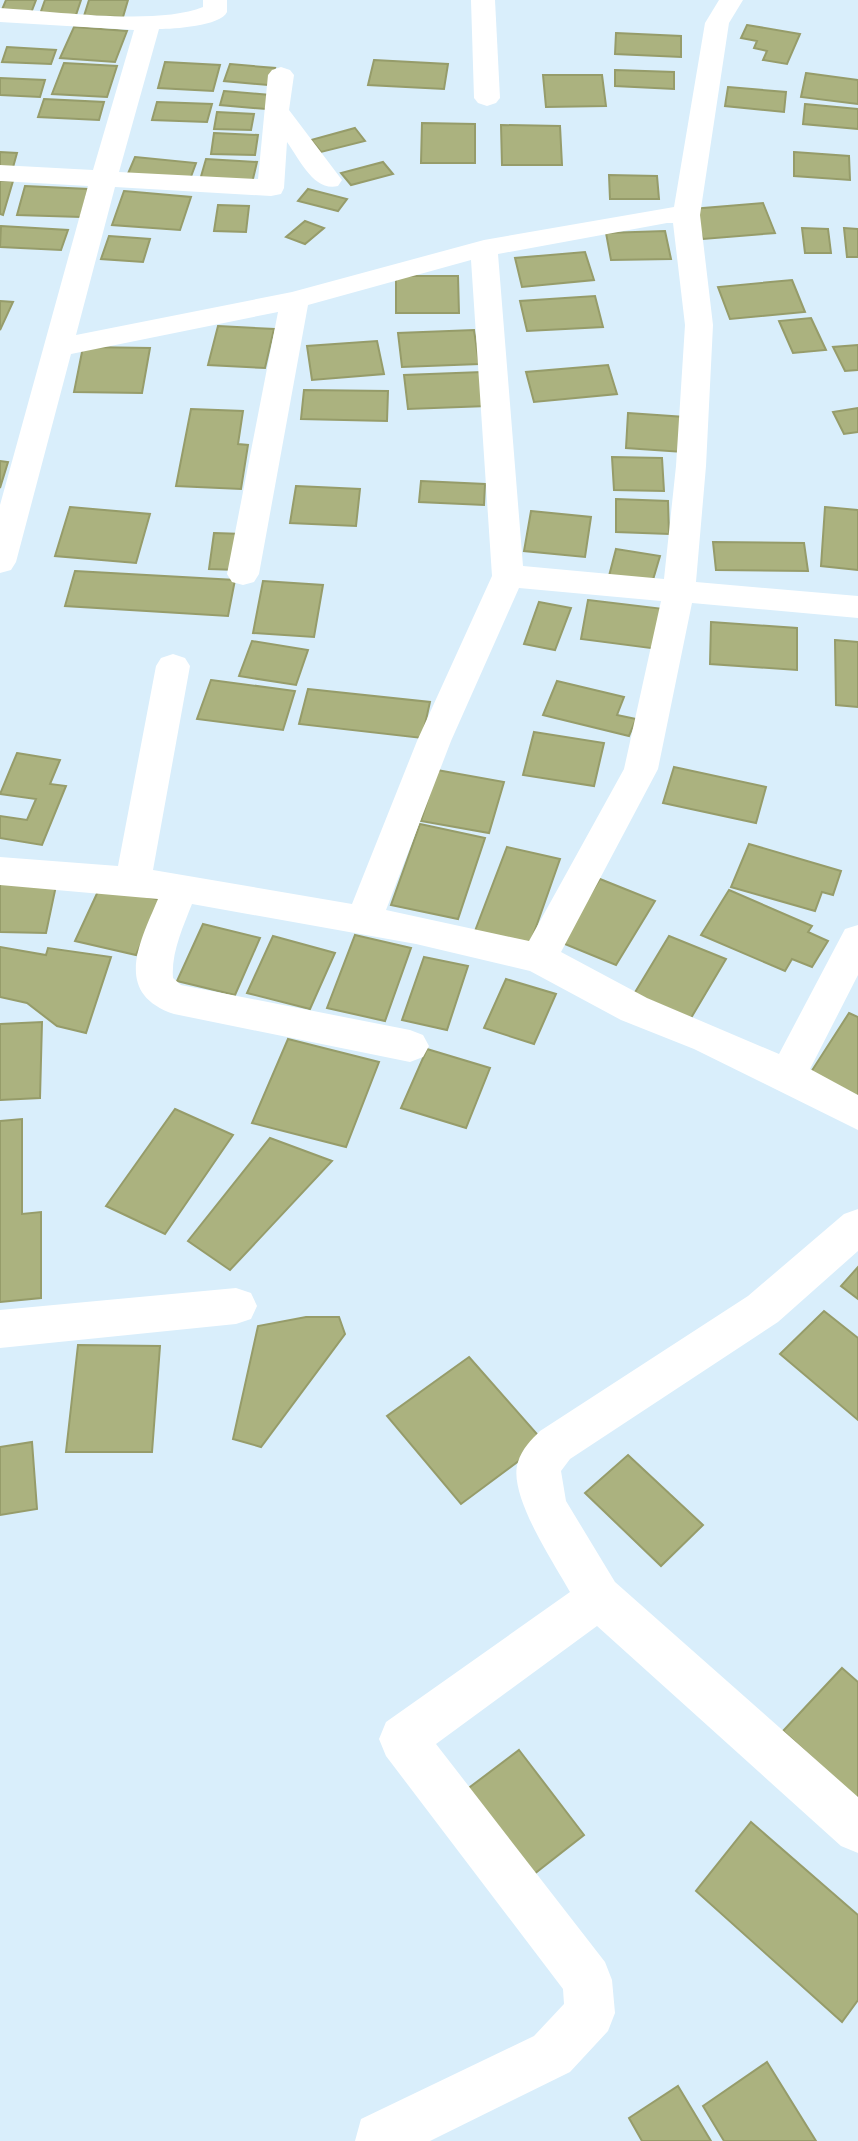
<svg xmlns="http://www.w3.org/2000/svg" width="858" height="2141" viewBox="0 0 858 2141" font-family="Overpass,sans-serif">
<rect width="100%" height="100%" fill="#d9eefb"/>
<!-- building -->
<g fill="#abb27f" stroke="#969c6a" stroke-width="2">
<polygon points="6,0 36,0 31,13 1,12"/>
<polygon points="45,0 81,0 75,18 39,17"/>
<polygon points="89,0 128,0 123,17 84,16"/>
<polygon points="747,25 800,34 787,64 763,60 767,51 754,48 757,41 741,38"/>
<polygon points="74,27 127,31 115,62 60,58"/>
<polygon points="616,33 681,36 681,57 615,54"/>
<polygon points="7,47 56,50 51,64 2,62"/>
<polygon points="374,60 448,64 444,89 368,85"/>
<polygon points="165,62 220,65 213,91 158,88"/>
<polygon points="64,63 117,66 107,97 52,94"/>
<polygon points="230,64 275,68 268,85 224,81"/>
<polygon points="615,70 674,72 674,89 615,86"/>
<polygon points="806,73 858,80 858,104 801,97"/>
<polygon points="543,75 602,75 606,106 546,107"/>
<polygon points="0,78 45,80 40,97 0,95"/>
<polygon points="728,87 786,92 784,112 725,106"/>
<polygon points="224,91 270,95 266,109 220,105"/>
<polygon points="44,99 104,102 99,120 38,117"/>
<polygon points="157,102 212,104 207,122 152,120"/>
<polygon points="805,104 858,109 858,129 803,124"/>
<polygon points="217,112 254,114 251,130 214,129"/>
<polygon points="422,123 475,124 475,163 421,163"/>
<polygon points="501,125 560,126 562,165 502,165"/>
<polygon points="355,128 365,141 321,152 311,140"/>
<polygon points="214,133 258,135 255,155 211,154"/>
<polygon points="0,152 17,153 12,171 0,170"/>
<polygon points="794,152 849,156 850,180 794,176"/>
<polygon points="135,157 196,163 189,182 127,176"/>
<polygon points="206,159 257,162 252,183 200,180"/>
<polygon points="383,162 393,174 351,185 341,173"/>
<polygon points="609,175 657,176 659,199 610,199"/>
<polygon points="0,181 13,181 3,215 0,214"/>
<polygon points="25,186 88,189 81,217 17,215"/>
<polygon points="308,189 347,199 338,211 298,201"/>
<polygon points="124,191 191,197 180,230 112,225"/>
<polygon points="763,203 775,233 703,239 692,209"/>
<polygon points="218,205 249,206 246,232 214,231"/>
<polygon points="305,221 324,228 305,244 286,237"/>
<polygon points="1,226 68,230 61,250 0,247"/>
<polygon points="802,228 828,229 831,253 805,253"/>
<polygon points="844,228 858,229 858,257 847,257"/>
<polygon points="665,231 671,259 611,260 606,233"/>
<polygon points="109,236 150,239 143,262 101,259"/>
<polygon points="585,252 594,280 522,287 515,258"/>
<polygon points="396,276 458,276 459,313 396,313"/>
<polygon points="792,280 805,312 730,319 718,287"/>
<polygon points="595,296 603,327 527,331 520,301"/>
<polygon points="0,301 13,302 0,330"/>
<polygon points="811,318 826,350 793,353 779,321"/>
<polygon points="218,326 274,329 265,368 208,365"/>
<polygon points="474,330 479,364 402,367 398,333"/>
<polygon points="377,341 384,374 312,380 307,346"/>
<polygon points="858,345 858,370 845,371 833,347"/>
<polygon points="83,347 150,348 142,393 74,392"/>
<polygon points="608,365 617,394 534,402 526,372"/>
<polygon points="482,372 487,406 408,409 404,375"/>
<polygon points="304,390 388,391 387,421 301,419"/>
<polygon points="858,408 858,432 844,434 833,412"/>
<polygon points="191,409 243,411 238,444 248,445 241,489 176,486"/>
<polygon points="628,413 685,417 683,452 626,448"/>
<polygon points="612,457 662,458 664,491 614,490"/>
<polygon points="0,461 8,462 0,488"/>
<polygon points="421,481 485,484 484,505 419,502"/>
<polygon points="296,486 360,489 356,526 290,523"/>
<polygon points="616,499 668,501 669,534 616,532"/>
<polygon points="70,507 150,514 136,563 55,556"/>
<polygon points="825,507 858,510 858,570 821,566"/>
<polygon points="531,511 591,517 585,557 524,551"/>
<polygon points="214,533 243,534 238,570 209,569"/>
<polygon points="713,542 804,543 808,571 716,570"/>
<polygon points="616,549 660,556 652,583 609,576"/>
<polygon points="75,571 235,580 228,616 65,606"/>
<polygon points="263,581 323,585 314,637 253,633"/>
<polygon points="588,600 664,609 658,649 581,639"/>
<polygon points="539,602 571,608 555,650 524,644"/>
<polygon points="711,622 797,628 797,670 710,664"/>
<polygon points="835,640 858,642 858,707 836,705"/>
<polygon points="252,641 308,650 296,685 239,676"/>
<polygon points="211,680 295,691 283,730 197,719"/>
<polygon points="557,681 624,697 617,715 636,719 629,736 543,715"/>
<polygon points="308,689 430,702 422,738 299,724"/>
<polygon points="534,732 604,743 594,786 523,775"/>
<polygon points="17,753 60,760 50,784 66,786 42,845 0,838 0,816 27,820 36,799 0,794"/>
<polygon points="674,767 766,787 756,823 663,803"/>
<polygon points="437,770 504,782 489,833 421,821"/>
<polygon points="420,824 485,838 458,919 391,905"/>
<polygon points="749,844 841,871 833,895 822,892 815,911 731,887"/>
<polygon points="507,847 560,859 530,944 475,931"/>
<polygon points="0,879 57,881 46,933 0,932"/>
<polygon points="600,879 655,901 616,965 560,942"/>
<polygon points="100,887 161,900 136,955 75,941"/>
<polygon points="729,890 812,926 808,932 828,941 812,967 792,959 785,971 701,935"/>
<polygon points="203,924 260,938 235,995 177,981"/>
<polygon points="355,935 411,948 385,1021 327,1008"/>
<polygon points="273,936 335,953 310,1009 247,993"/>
<polygon points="669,936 726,959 691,1018 634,994"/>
<polygon points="0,947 46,955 48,948 111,957 86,1033 57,1026 27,1003 0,997"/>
<polygon points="424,957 468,966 447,1030 402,1020"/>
<polygon points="506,979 556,994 534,1044 484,1028"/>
<polygon points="849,1013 858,1017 858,1096 811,1072"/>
<polygon points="42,1022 40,1098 0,1100 0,1024"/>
<polygon points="288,1039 379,1062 346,1147 252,1123"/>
<polygon points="427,1049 490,1068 466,1128 401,1108"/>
<polygon points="175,1109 233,1135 165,1234 106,1206"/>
<polygon points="22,1119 22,1214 41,1212 41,1298 0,1302 0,1121"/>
<polygon points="270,1138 332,1161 230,1270 188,1241"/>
<polygon points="858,1267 858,1299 841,1286"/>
<polygon points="824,1311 858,1338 858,1420 780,1354"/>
<polygon points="306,1317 339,1317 345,1334 261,1447 233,1439 258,1326"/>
<polygon points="78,1345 160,1346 152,1452 66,1452"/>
<polygon points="469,1357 544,1442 461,1504 387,1416"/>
<polygon points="32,1442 37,1509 0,1515 0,1447"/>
<polygon points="628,1455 703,1525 661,1566 585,1493"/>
<polygon points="842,1668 858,1682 858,1800 783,1731"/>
<polygon points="519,1750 584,1835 529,1878 466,1790"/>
<polygon points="751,1822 858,1915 858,2000 842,2022 696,1891"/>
<polygon points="767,2062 816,2141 724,2141 703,2106"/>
<polygon points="678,2086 711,2141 642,2141 629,2118"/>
</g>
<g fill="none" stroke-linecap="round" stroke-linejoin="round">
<!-- street -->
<g fill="#fff" fill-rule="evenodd">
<path d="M203,0H227C227,2 227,10 227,12C221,26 173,29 159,29L119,172L258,179L268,75L272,70L281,67L290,70L294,75L289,110L342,180L338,186C314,192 300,160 287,142L284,188L281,194L271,196L115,187L76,335L292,292L484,240L674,207L705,23L719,0H743L729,23L700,215L713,325L706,466L696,582L858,596V618L692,603L658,769L561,952L647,998L779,1054L845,929L858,925V975L810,1069L858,1095V1130L694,1049L621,1020L530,971L416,944L192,904C183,927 171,953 173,978L181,985L410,1030L423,1035L429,1046L423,1057L410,1062L174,1014C112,993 140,942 158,899L0,885V857L118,866L156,666L161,658L173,654L185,658L190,666L153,870L352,904L417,741L492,576L471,260L308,305L259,574L254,582L243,585L232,582L227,574L278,312L71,354L16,562L11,570L0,573V505L88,186L0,181V165L93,170L134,30L0,22V8C53,11 156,26 203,7ZM667,223H673L685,325L676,466L664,579L523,566L498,254ZM519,588L661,601L624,769L529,941L386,910L451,741Z"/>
<polygon points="471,0 495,0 500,98 496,103 487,106 478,103 474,98"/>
<path d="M858,1209V1251L778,1322L570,1459L561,1471L566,1501L615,1582L858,1797V1853L841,1846L597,1626L436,1744L605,1962L612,1980L615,2013L608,2031L570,2072L430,2141H355L361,2119L534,2036L564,2004L563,1989L386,1756L379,1739L386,1722L570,1592C554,1563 507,1494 518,1462C522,1449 531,1440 540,1431L748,1296L844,1214Z"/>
<polygon points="236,1288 251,1293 257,1306 251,1319 236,1324 0,1348 0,1310"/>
</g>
</g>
</svg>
